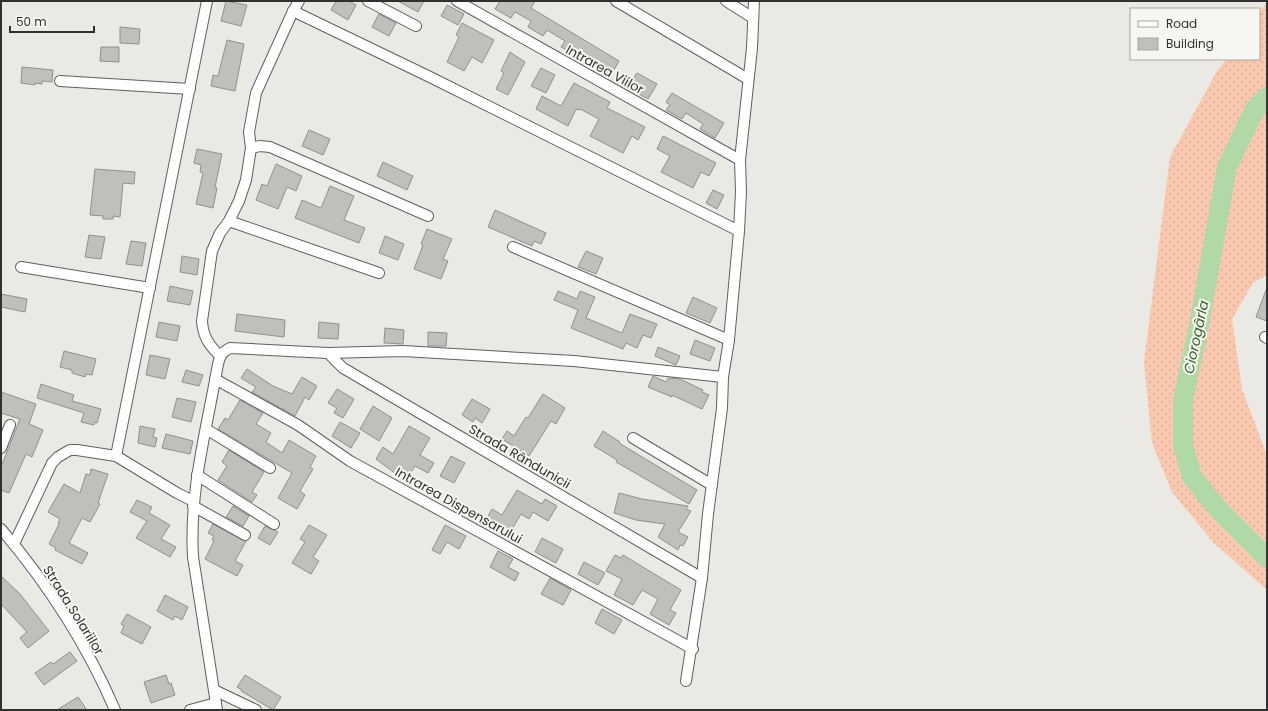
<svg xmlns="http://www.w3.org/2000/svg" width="1268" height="711" viewBox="0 0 1268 711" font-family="Poppins,sans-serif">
<defs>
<pattern id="grass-dots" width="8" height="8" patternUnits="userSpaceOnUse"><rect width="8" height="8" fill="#fac8af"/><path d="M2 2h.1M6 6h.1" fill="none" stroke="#d7ac97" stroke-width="1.8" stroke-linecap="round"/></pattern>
</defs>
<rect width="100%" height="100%" fill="#eae9e4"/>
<!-- grass -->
<polygon fill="url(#grass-dots)" points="1267,2 1267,275 1253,283 1232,319 1242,389 1267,456 1267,590 1214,543 1172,492 1152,443 1144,362 1170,157 1216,73 1226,59 1259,59 1259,13"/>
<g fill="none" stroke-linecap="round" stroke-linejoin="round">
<!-- river -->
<polyline stroke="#b1d9a8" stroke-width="20" points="1267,97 1255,109 1227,167 1200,320 1183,400 1183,445 1192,477 1218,509 1267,558"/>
</g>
<!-- building -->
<g fill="#bfc0bc" stroke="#90918d">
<polygon points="226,1 247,5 241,26 221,21"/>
<polygon points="336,1 349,1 356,5 348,20 331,10"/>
<polygon points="398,1 424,1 418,12"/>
<polygon points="500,1 535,1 531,8 619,61 610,77 595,67 598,62 580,51 577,56 561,47 565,41 547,30 543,36 528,27 531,21 515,12 511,18 495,9"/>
<polygon points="447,5 464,14 458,25 441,16"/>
<polygon points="379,14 396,23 389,36 372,27"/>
<polygon points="462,23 494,40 482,63 472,57 464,71 447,62 459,37 456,35"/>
<polygon points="120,27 140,29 139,44 120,43"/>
<polygon points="227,40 244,44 235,91 211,86 213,75 218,76"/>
<polygon points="101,47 119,47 119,62 100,61"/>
<polygon points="510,52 525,62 508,95 496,89 504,73 501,71"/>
<polygon points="22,67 53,70 52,82 42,81 42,84 35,83 35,85 21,83"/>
<polygon points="541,68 555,75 546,93 531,86"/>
<polygon points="637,73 657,84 648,99 632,90 635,85 631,82"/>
<polygon points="574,83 610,102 607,108 645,127 638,140 632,136 623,153 590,136 599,119 580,109 579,110 576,109 568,126 536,109 542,96 561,106"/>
<polygon points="672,93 724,123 715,138 700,129 703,124 686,113 682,119 666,110 670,105 666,102"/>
<polygon points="309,130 330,139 323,155 302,146"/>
<polygon points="663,136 716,163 709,176 701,172 693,188 661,172 670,156 657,149"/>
<polygon points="197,149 222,154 215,187 217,188 213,208 196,204 203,173 200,172 201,165 194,163"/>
<polygon points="383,162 413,176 407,190 377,176"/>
<polygon points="276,164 302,176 296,191 287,187 278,209 256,200 262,184 267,186"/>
<polygon points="95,169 135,172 134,184 123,183 120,217 113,216 113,219 103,219 103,216 90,215"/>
<polygon points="330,186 354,196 344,220 365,228 359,243 295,218 302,200 321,208"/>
<polygon points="713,190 724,195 717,209 706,203"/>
<polygon points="495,210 546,233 541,244 534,241 532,246 488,227"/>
<polygon points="427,229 452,239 443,259 448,261 441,279 414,269 423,245 421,244"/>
<polygon points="89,235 105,237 101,259 85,257"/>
<polygon points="385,236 404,244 398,260 379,253"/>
<polygon points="131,241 146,243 142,266 126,264"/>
<polygon points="586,251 603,258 596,274 578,267"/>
<polygon points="182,256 199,259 197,275 180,272"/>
<polygon points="170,286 193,291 190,305 167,301"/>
<polygon points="1266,290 1267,290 1267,321 1256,317"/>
<polygon points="558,291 577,299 580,291 595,297 586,318 622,333 630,314 657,324 651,338 643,335 637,348 626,343 623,349 571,328 578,310 554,300"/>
<polygon points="1,294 27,299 25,312 1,307"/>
<polygon points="693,297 717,308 710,323 686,313"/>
<polygon points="237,314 285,320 284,337 235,331"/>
<polygon points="159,322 180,326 177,341 156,337"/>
<polygon points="319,322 339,324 338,339 318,338"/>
<polygon points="385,328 404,330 403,344 384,343"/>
<polygon points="428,332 447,333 446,346 428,346"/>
<polygon points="695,340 715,348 710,361 690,354"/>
<polygon points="658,347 680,356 676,365 655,356"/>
<polygon points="64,351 96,359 92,375 86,374 85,377 72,373 72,370 60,367"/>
<polygon points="150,355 170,359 165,379 146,375"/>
<polygon points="247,369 273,386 292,394 302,377 317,386 309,400 305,397 295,416 252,392 256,387 241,378"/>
<polygon points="186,370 203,375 199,386 182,382"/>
<polygon points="653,376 666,382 668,378 680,379 703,390 702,392 709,395 702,409 672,395 672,397 648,387"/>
<polygon points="41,384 74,395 72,401 101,409 97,423 95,422 94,425 81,422 84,413 37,398"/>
<polygon points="337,389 354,399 343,418 334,413 337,408 328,403"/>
<polygon points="1,392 36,404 29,424 43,430 32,457 26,454 9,493 1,490 1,467 20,419 1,413"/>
<polygon points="543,394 565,408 556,424 551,421 529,456 502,439 507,431 514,436 526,417 528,418"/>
<polygon points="177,398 196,402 191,422 172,417"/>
<polygon points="472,399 490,409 482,423 475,418 473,422 462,415"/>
<polygon points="240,400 263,413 256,424 271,433 266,442 282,453 289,440 316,456 310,467 313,469 300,491 305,495 297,509 278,498 292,473 218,429 225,418 228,420"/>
<polygon points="373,406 392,418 379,441 360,429"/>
<polygon points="340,422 360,433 351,448 332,436"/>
<polygon points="140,426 155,429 153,437 157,438 155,447 138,443"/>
<polygon points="409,426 430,438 420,455 434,463 428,473 415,466 408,477 402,473 400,477 376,459 383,447 393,454"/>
<polygon points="603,431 620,442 619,443 697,490 689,504 616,462 617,460 594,446"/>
<polygon points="166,434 193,441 190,454 162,448"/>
<polygon points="229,450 264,472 252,492 257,495 252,502 218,480 227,466 222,462"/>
<polygon points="451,456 465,463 454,483 440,476"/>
<polygon points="91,469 108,474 98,503 100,504 90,522 82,518 69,543 88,553 82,564 55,550 56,548 49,544 59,524 58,523 60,519 48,512 64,484 80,493 86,474 90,475"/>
<polygon points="517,490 542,504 545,499 557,506 548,521 533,512 529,519 521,514 509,534 486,520 492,509 502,515"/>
<polygon points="619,493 642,499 688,506 686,509 691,511 678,532 688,537 683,546 680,545 678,550 658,537 665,524 636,520 614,513"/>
<polygon points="137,500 152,507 149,513 170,525 161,539 176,547 170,557 136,538 147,521 130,512"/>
<polygon points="233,506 249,516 243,526 226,517"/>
<polygon points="213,524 246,541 235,561 243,565 237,576 205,559 214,541 212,540 214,536 208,533"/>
<polygon points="309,525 327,535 313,557 319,561 311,574 292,563 305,542 300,539"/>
<polygon points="445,525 466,536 459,549 447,542 440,554 432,550"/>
<polygon points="265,526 278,532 270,545 258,538"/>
<polygon points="542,538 563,549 556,563 535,552"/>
<polygon points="498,551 513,559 508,567 519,573 515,581 490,567"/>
<polygon points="615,555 621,558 623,555 681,590 670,610 676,613 669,625 650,614 658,599 642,590 633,605 614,595 622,579 606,571"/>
<polygon points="584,562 605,573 598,585 578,574"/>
<polygon points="1,576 20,594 49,631 28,648 20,638 27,632 1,604"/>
<polygon points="550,578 571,590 563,605 541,594"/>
<polygon points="165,595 188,607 182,620 175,616 173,620 157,611"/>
<polygon points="602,609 622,620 614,634 595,623"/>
<polygon points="127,614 151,627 142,644 121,633 124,626 121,624"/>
<polygon points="70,652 77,661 44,685 35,673 51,662 53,664"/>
<polygon points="166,675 169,684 171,683 175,695 151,703 144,682"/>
<polygon points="245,675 281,697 273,710 241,691 242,690 237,687"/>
<polygon points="78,697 87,710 57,710"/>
</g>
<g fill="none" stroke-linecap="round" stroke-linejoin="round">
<!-- minor casing -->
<g stroke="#605f5c" stroke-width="12">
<g id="minor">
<polyline points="368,1 416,26"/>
<polyline points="457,1 740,160"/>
<polyline points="616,1 748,79"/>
<polyline points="726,1 753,18"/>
<polyline points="293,11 430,77 739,231"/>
<polyline points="60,81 190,89"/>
<polyline points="251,148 260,146 270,147 428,216"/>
<polyline points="229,221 379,273"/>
<polyline points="513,247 729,340"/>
<polyline points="21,267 150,288"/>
<polyline points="1265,337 1267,338"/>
<polyline points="328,353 343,368 702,578"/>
<path d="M220,356C209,345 203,337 202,321L212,251L220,233L229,221L239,201L246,180L251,148L249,132L256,93L293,11L299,1"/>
<polyline points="215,379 298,425 350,461 693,649"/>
<polyline points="206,429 270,468"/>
<polyline points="633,438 712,485"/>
<polyline points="1,448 10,425"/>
<polyline points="116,456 207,1"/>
<polyline points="197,475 274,524"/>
<polyline points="193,506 245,535"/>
<path d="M1,529C47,583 87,645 115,710"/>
<polyline points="14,544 52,463 58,457 70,450 77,450 116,456 177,493 193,501"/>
<polyline points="686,681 702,578 708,514 722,408 723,377 729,340 739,231 741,192 740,160 752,48 754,1"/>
<polyline points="214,690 256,710"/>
<polyline points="190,710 216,703"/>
<path d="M217,710L193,557C189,491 207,428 218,364C220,356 222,352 230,348L328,353L403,351L574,361L723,377"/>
</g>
</g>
<!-- minor -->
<use href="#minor" stroke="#fff" stroke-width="10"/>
</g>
<g text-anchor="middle" stroke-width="4" stroke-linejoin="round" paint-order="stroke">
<!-- street labels -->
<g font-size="13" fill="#31312f" stroke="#f7f6f1">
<text transform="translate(605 69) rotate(29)" y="5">Intrarea Viilor</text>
<text transform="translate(520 456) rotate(30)" y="5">Strada Rândunicii</text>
<text transform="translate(459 505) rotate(29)" y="5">Intrarea Dispensarului</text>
<text transform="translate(74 610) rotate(58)" y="5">Strada Solariilor</text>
</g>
<!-- water labels -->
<g font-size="14" font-style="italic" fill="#336628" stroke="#f7f6f1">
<text transform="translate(1196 337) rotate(-78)" y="5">Ciorogârla</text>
</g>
</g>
<!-- border -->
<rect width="1268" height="711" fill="none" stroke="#31312f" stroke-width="4"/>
<!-- legend -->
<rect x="1130" y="8" width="130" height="52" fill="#f7f6f1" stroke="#a8a7a3"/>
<rect x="1138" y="21" width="20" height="6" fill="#ffffff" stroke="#a8a7a3"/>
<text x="1166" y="28" font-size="12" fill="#31312f">Road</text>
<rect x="1138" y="38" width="20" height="12" fill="#bfc0bc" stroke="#a8a7a3"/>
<text x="1166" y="48" font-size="12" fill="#31312f">Building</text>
<!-- scale -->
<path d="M10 26v6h84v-6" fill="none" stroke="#31312f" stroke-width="2"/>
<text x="16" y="26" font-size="12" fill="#31312f" stroke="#f7f6f1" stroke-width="3" paint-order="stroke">50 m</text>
</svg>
